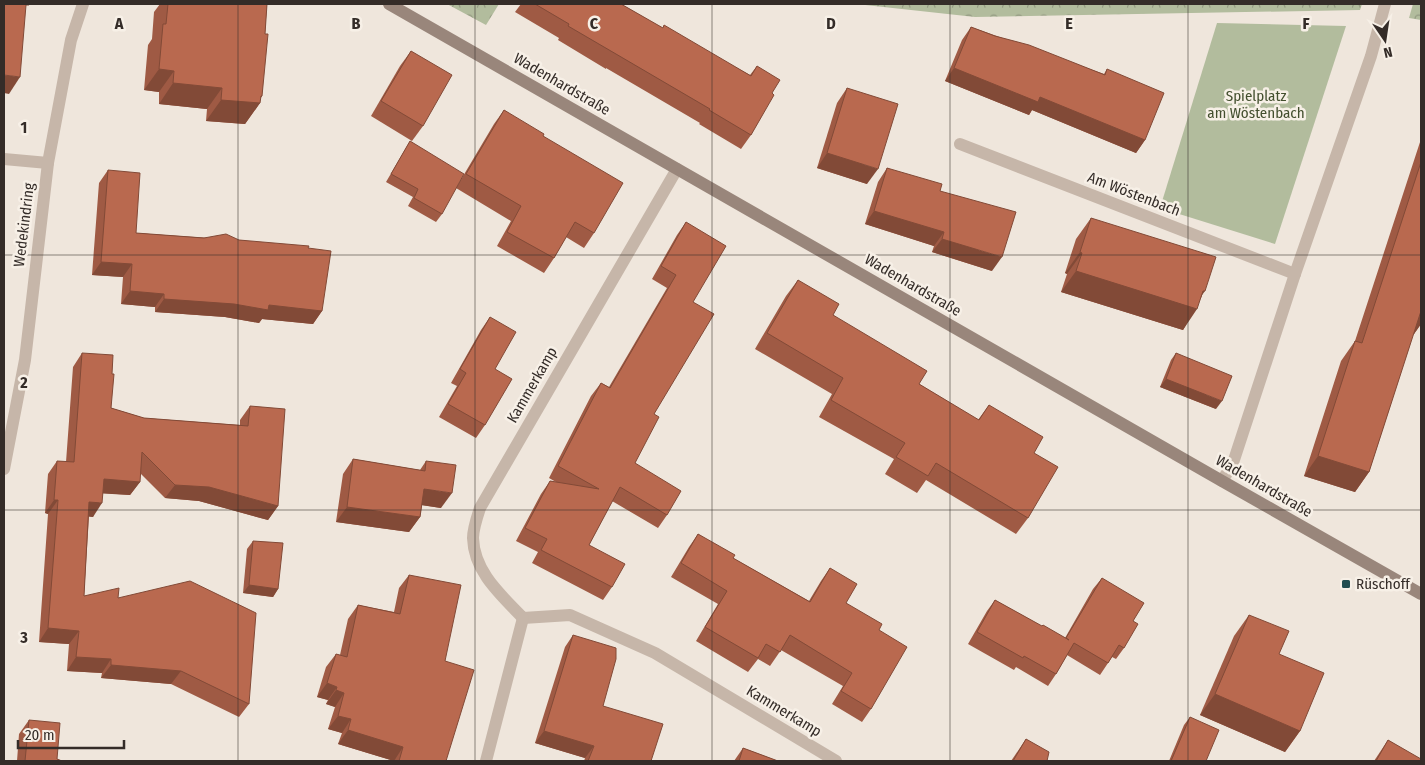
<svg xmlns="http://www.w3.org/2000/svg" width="1425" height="765" viewBox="0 0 1425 765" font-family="'Fira Sans Condensed',sans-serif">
<defs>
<pattern id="forest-crowns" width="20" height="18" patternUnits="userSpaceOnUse" patternTransform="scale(1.25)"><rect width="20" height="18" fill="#b2bc9d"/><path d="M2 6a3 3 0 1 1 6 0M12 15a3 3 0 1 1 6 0" fill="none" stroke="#929980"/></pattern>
</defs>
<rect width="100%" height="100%" fill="#efe6dc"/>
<!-- forest -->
<g fill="url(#forest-crowns)">
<polygon points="447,4 499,4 486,25"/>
<polygon points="856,4 1362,4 1360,10 975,17"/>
<polygon points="1413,4 1421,4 1421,20 1409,18"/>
</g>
<!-- park -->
<polygon fill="#b2bc9d" points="1217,23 1346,26 1275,244 1160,208"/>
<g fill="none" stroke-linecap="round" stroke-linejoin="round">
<!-- street -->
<g stroke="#c6b6a9" stroke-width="12">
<polyline points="960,144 1295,274"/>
<polyline points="4,159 48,163"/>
<path d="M677,169L480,508C477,517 473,529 473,538C474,572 501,595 523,618L570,615L655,653L836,761"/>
<polyline points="4,469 25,360 48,163 71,40 83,4"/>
<polyline points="1222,481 1233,463 1295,274 1371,56 1385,4"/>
<polyline points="486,761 523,618"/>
</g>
<!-- secondary -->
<polyline stroke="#99867b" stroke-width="12" points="389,4 1222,481 1421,594"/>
</g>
<!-- wall -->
<g fill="#9f5a44">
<polygon points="160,4 267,4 265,34 262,96 260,99 260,103 245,124 206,121 207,109 159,104 159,92 144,90 148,45 152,39 154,12"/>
<polygon points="521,4 621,4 662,28 750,75 757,66 772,93 751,135 741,149 699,124 700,123 606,68 606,69 558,40 559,38 515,12"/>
<polygon points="971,27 1104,74 1107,69 1145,140 1136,153 1032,110 1029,115 945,81 962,40"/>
<polygon points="411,51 423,126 412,141 371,116 400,66"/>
<polygon points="847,88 867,184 817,168 837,103"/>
<polygon points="504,110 543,136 594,233 584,248 566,237 554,258 544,273 497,246 511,221 456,188 494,124"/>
<polygon points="1421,139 1421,324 1414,334 1413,334 1369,472 1355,492 1304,476 1341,361 1355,341"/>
<polygon points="410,141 442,214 436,222 408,206 413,197 386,182"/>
<polygon points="887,168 940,191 992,271 932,252 934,246 865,224 878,182"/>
<polygon points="108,170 136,233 239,240 308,248 322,311 313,324 262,319 259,323 225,317 155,312 155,307 121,304 123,277 92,275 99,183"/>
<polygon points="1091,218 1202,296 1183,330 1061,292 1067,274 1065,273 1076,239"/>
<polygon points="686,222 693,302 654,414 635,463 667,515 658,528 612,501 589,545 612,587 603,600 532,563 538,552 516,541 541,494 550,481 556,482 549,478 591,396 601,383 609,387 667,288 652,279 677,235"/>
<polygon points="798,280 833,315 919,384 978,420 989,405 1034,453 1028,518 1016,534 926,480 917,493 885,474 894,459 819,417 832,394 755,349 786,296"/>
<polygon points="490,317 495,369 485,425 476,438 439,417 457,386 451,383 481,330"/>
<polygon points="82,353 112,374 111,408 144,418 240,425 240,420 250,406 278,506 268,520 199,501 165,498 140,473 140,482 130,495 103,493 93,517 89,516 84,596 118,598 249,704 239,717 171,684 101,678 102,673 67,671 69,644 39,642 48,514 45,513 48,474 57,461 66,462 73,367"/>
<polygon points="1176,353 1216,409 1160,387 1171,360"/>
<polygon points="353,459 420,470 426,461 441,508 422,505 420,517 409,532 336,522 343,474"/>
<polygon points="698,534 733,558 809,601 821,581 830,568 846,603 879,630 871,709 862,722 832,704 843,686 781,650 770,666 758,659 748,672 696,641 718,604 671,577 689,547"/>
<polygon points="253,541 278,589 273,597 243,593 247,549"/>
<polygon points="409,575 445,661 446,761 394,761 338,744 342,733 328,729 335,707 326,704 328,700 317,697 326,667 336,654 340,655 348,619 358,605 394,612 399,588"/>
<polygon points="1102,578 1133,621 1124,648 1116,659 1112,657 1100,675 1067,655 1056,674 1048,686 1016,667 1014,670 968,644 987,611 995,600 1041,626 1065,638 1093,589"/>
<polygon points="1249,615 1279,654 1300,731 1285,752 1200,715 1234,636"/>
<polygon points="573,635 603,706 651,761 584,761 585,758 535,743 565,647"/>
<polygon points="1190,717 1206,761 1169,761 1184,725"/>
<polygon points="29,720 57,759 62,761 17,761 19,734"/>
<polygon points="1026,739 1047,761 1011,761"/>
<polygon points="1388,740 1421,761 1374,761"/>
<polygon points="743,748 778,761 734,761"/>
</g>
<!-- shaded-wall -->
<g fill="#824a37">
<polygon points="954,68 1040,97 1145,140 1136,153 1032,110 1029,115 945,81"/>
<polygon points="159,69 174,71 159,92 144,90"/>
<polygon points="4,75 20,77 9,94 4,93"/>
<polygon points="173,83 222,88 207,109 159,104"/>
<polygon points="262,96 257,103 260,103 245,124 206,121 221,100"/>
<polygon points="827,153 878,169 867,184 817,168"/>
<polygon points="874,211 944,232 934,246 865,224"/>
<polygon points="942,239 1002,257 992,271 932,252"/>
<polygon points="1080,252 1082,253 1067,274 1065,273"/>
<polygon points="101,262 132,264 123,277 92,275"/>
<polygon points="1076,271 1203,291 1205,291 1193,308 1197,309 1183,330 1061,292"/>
<polygon points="130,291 164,294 155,307 121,304"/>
<polygon points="164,299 269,305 322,311 313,324 262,319 259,323 225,317 155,312"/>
<polygon points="1421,311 1421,324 1414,334 1407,331"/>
<polygon points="1166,379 1222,401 1216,409 1160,387"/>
<polygon points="1318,456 1369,472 1355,492 1304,476"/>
<polygon points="104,479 140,482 130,495 94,493"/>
<polygon points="175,485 209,487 278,506 268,520 199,501 165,498"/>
<polygon points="424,489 452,493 441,508 414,504"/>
<polygon points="54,500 58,500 48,514 45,513"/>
<polygon points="89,502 102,503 93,517 80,516"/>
<polygon points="347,507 420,517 409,532 336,522"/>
<polygon points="249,585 278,589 273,597 243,593"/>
<polygon points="48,628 79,631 69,644 39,642"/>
<polygon points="76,657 111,659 102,673 67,671"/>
<polygon points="111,665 181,671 171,684 101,678"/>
<polygon points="327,683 337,687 328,700 317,697"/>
<polygon points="336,690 344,693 335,707 326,704"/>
<polygon points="1215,694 1300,731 1285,752 1200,715"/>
<polygon points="338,716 351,719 342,733 328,729"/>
<polygon points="348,730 403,747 394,761 338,744"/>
<polygon points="544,731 594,746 585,758 535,743"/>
</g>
<!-- building -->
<g fill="#b9694f" stroke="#824a37">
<polygon points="4,4 29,4 29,5 26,5 20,77 4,75"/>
<polygon points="168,4 267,4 265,34 268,34 262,96 261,96 260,103 221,100 222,88 173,83 174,71 159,69 163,24 166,24"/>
<polygon points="535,4 621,4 663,28 664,25 751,76 757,66 780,80 772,93 774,95 751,135 709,110 710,109 616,54 568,26 569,24"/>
<polygon points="971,27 995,36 1029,45 1105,75 1107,69 1164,93 1145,140 1040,97 1038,102 954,68"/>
<polygon points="411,51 452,75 423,126 381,101"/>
<polygon points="847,88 898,104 878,169 827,153"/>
<polygon points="504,110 544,134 543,136 623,183 594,233 575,222 554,258 507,232 521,206 466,174"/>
<polygon points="410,141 464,174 442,214 414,198 418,189 391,174"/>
<polygon points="1421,162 1421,312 1421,311 1369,472 1318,456 1355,341 1362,343"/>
<polygon points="887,168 942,184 940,191 1016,212 1002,257 942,239 944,232 874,211"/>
<polygon points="108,170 140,173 136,233 204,238 226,234 239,240 309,246 308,248 331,251 322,311 269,305 268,310 234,304 164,299 164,294 130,291 132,264 101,262"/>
<polygon points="1091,218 1216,257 1205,291 1203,291 1197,309 1076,271 1082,253 1080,252"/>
<polygon points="686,222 726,246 693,302 714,314 654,414 659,417 635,463 681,491 667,515 620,487 589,545 625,564 612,587 541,550 547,539 525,528 550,481 599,489 558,466 601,383 610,388 676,275 661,266"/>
<polygon points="798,280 839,304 833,315 927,371 919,384 979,420 989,405 1043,437 1034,453 1058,467 1028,518 936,463 928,476 896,457 905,443 831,400 843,378 767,333"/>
<polygon points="490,317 516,332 495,369 512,379 485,425 448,404 466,373 460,369"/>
<polygon points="82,353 113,355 112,374 114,374 111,408 144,418 248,426 250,406 285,409 278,506 209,487 175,485 142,452 140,482 104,479 102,503 89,502 84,596 119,588 118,598 190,581 256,613 249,704 181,671 111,665 111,659 76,657 79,631 48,628 58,500 54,500 57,461 74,462"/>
<polygon points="1176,353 1232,376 1222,401 1166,379"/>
<polygon points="353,459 425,471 426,461 456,465 452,493 424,489 420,517 347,507"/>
<polygon points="698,534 735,555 733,558 810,602 830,568 857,584 846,603 882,624 879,630 907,647 871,709 841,691 852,673 790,635 780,652 766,644 758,658 705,627 727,591 681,563"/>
<polygon points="253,541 283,543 278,589 249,585"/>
<polygon points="409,575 461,585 445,661 474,670 446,761 399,761 403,747 348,730 351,719 338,716 344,693 336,690 337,687 327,683 336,654 347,657 358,605 400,614"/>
<polygon points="1102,578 1144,603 1133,621 1138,624 1124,648 1119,645 1108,663 1074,643 1056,674 1024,656 1023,658 977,632 995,600 1042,626 1043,625 1069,640 1066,638"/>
<polygon points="1249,615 1289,631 1279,654 1324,673 1300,731 1215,694"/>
<polygon points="573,635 616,648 616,659 603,706 663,724 651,761 588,761 594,746 544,731"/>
<polygon points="1190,717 1219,730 1206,761 1171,761"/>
<polygon points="29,720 60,723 57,759 62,761 25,761"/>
<polygon points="1026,739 1049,752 1047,761 1013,761"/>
<polygon points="1388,740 1421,759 1421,761 1376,761"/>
<polygon points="743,748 778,761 739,761"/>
</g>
<!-- grid -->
<path fill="none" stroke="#342c28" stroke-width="1" stroke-opacity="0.55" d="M238,4V761M475,4V761M712,4V761M950,4V761M1188,4V761M4,255H1421M4,510H1421"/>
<!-- markers -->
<rect fill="#224e51" stroke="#f7f0e7" stroke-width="2" x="1341" y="579" width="10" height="10" rx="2.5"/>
<g text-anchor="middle" stroke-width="5" stroke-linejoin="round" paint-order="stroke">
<!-- street labels -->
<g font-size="15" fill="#342c28" stroke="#f7f0e7">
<text transform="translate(562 84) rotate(30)" y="5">Wadenhardstraße</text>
<text transform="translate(1134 194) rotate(21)" y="5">Am Wöstenbach</text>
<text transform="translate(24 225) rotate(-83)" y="5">Wedekindring</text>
<text transform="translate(913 285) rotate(30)" y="5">Wadenhardstraße</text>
<text transform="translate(532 385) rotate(-60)" y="5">Kammerkamp</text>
<text transform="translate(1264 486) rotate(30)" y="5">Wadenhardstraße</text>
<text transform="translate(784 711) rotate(31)" y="5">Kammerkamp</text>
</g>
<!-- park labels -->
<g font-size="15" fill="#434f2e" stroke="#f7f0e7">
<text x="1256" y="101">Spielplatz<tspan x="1256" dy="17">am Wöstenbach</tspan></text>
</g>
<!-- poi labels -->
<g font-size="15" fill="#342c28" stroke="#f7f0e7" text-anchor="start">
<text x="1356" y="589">Rüschoff</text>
</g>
</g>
<g font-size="16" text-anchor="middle" font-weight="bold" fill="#342c28" stroke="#f7f0e7" stroke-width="5" stroke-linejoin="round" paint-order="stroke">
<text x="119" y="29">A</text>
<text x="356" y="29">B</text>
<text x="594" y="29">C</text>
<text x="831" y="29">D</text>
<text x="1069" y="29">E</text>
<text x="1306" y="29">F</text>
<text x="24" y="133">1</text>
<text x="24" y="388">2</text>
<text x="24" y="643">3</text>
</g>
<!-- border -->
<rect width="1425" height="765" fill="none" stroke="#342c28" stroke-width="10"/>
<!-- north arrow -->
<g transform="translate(1385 40) rotate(167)" stroke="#f7f0e7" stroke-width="4" paint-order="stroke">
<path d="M0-4L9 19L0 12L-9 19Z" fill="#342c28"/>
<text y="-8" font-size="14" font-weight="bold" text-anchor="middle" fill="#342c28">N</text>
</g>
<!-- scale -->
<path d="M18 740v8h106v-8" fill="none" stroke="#342c28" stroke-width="2.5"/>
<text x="25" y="740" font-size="15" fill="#342c28" stroke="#f7f0e7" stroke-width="4" paint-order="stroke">20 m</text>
</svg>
